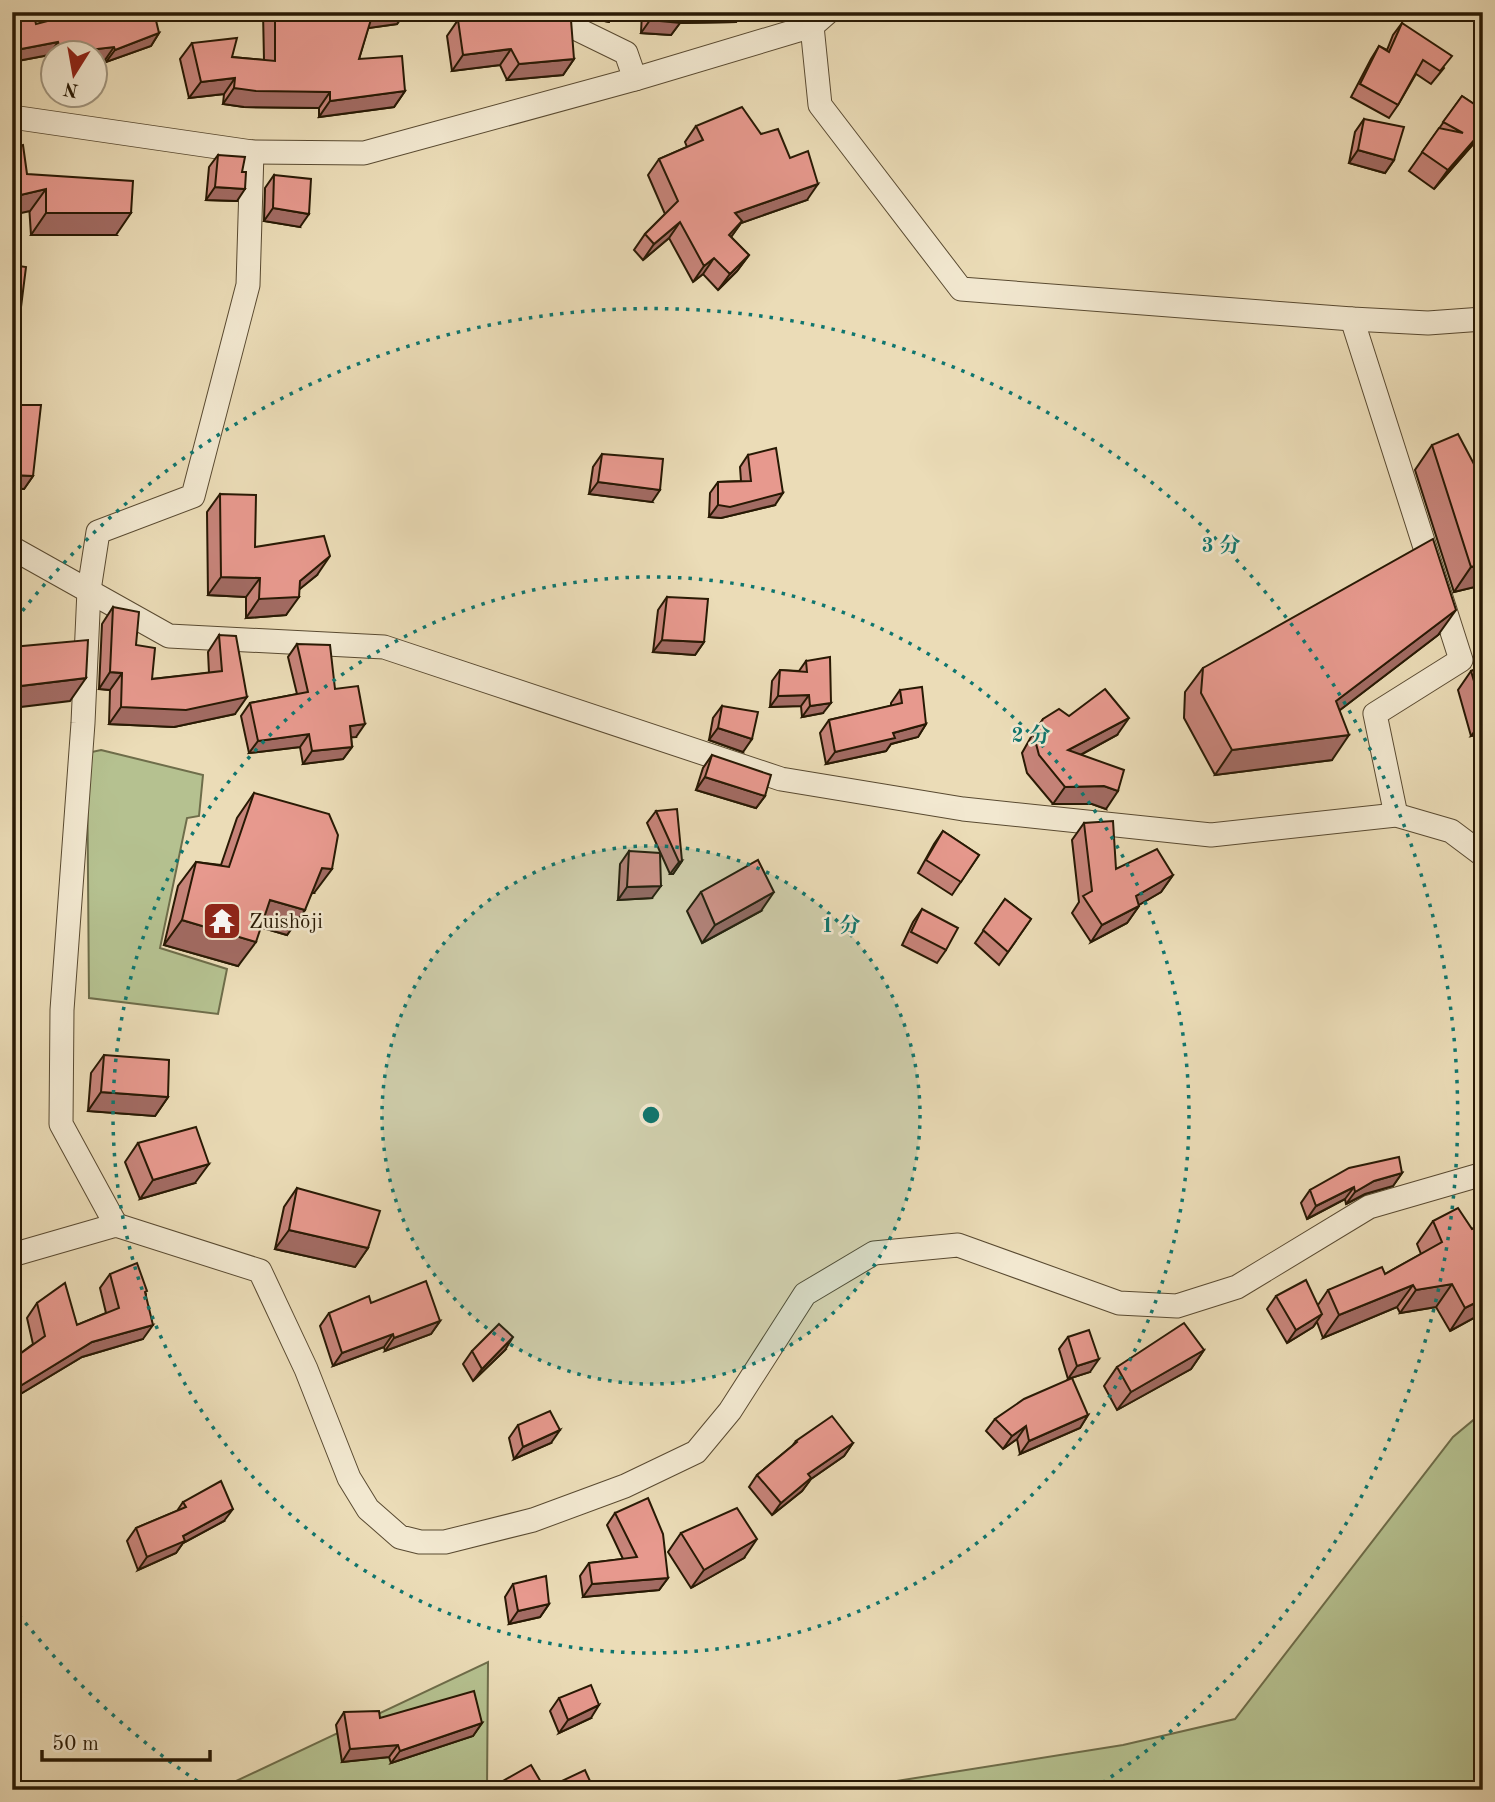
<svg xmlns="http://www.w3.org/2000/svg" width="1495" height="1802" viewBox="0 0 1495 1802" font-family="'Old Standard TT','Noto Serif JP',serif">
<rect width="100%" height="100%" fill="#ebdcb7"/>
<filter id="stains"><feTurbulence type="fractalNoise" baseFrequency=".00286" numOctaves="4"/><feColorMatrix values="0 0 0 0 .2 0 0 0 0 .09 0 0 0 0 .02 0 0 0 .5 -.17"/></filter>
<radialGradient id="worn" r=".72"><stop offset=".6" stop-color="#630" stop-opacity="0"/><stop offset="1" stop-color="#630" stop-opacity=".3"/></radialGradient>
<!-- green -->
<g fill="#b5c190" stroke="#6e6d4a" stroke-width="2">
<polygon points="101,750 203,775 199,816 187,818 160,948 227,969 218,1014 89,998 87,753"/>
<polygon points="1483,1412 1483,1790 840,1790 1123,1745 1235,1719 1453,1437"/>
<polygon points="488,1662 487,1790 217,1790"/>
</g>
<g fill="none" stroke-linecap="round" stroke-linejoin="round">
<!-- street casing -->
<g stroke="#594a31" stroke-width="25">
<g id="street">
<polyline points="542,12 626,53 635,79"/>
<polyline points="812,26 820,105 961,289 1352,319 1428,323 1483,319"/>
<polyline points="12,117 252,152 364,153 635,79 812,26 828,12"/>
<polyline points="1352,319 1461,660 1375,714 1396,815"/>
<polyline points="12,548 169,636 384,647 781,779 963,809 1211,835 1396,815 1451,831 1483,855"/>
<polyline points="116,1225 61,1124 62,1010 83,723 89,590 98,532 193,496 248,285 252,152"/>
<polyline points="12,1255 116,1225 260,1271 306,1369 349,1478 368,1509 400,1537 420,1542 445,1542 533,1520 625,1486 696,1452 730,1411 805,1294 874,1253 958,1245 1119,1303 1177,1306 1237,1287 1369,1207 1483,1174"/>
</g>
</g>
<!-- street -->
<use href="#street" stroke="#f2e8d0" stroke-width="23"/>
</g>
<!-- wall -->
<g fill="#c7847a" stroke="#281904" stroke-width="2">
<polygon points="12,12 36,24 159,33 151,46 106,62 105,60 94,52 52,52 52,66 49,55 12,62"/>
<polygon points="263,12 405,12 397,24 368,28 359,59 405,91 394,107 319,117 319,108 244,107 223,104 224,94 189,98 180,59 192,43 232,57 264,60"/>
<polygon points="494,12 530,12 528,21 574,59 563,75 507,80 500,65 452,71 447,36 458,20 492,15"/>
<polygon points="574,12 615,12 609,22 584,17"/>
<polygon points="642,12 744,12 736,22 680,23 671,35 641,33"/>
<polygon points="1402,23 1444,68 1431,84 1416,74 1398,105 1389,118 1351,97 1371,59 1379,46 1387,50 1393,35"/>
<polygon points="1462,96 1483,110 1483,133 1434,189 1409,171"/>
<polygon points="1364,119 1394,160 1385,173 1349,163 1355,132"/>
<polygon points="696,126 807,200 741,223 731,237 749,255 737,271 718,290 703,274 693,282 669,238 643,260 634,250 645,234 665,214 648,175 659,159 687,147 685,142"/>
<polygon points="218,155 237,201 206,200 209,167"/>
<polygon points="27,174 116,235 31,235"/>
<polygon points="274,175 300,227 264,221 265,188"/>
<polygon points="17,405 33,476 24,489 12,488 12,412"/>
<polygon points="1432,445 1475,466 1483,585 1454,592 1415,470"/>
<polygon points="602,454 652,502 589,494 593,467"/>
<polygon points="748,455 775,505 721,518 709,517 710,493 718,482 741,481 740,467"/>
<polygon points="220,494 255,547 317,575 299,589 286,615 246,618 246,597 208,595 207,512"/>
<polygon points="667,597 704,642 695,655 653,652 658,610"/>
<polygon points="113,607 136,645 152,679 209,673 208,652 219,635 235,714 174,727 109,724 110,690 99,689 102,624"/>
<polygon points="1438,635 1340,710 1332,760 1215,775 1184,718 1185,692 1203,668"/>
<polygon points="297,644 335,689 356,737 351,737 352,747 343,759 303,764 300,747 249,753 241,716 250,703 297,694 288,657"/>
<polygon points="806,661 823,713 802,717 801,706 770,707 772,681 780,670 799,671"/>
<polygon points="1483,667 1483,733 1471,736 1458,690 1471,671"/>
<polygon points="900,690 926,724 918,737 891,744 886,751 826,764 820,733 829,720 891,706 891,703"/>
<polygon points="722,706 743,752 709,740 713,718"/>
<polygon points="1069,716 1117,735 1081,755 1106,809 1092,804 1053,804 1027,773 1022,753 1031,737 1043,719"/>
<polygon points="712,755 765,796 756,808 696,790 703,768"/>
<polygon points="254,793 314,893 312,893 287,935 260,927 238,966 164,945 178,886 196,862 221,865 237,818"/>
<polygon points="656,811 682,861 673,874 670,874 647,823"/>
<polygon points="1084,823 1116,869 1173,875 1161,892 1139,905 1139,906 1127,923 1091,942 1072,913 1079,902 1072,840"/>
<polygon points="943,831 979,855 952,895 918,873 934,844"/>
<polygon points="629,851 652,898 618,900 620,864"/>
<polygon points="701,892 761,911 702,943 687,911"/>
<polygon points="1005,899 1031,919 999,965 975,943"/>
<polygon points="922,909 946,950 937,963 902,945 913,922"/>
<polygon points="104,1055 168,1097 155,1116 88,1111 91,1073"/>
<polygon points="138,1143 195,1183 140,1199 125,1162"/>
<polygon points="1402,1173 1393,1186 1365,1194 1346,1204 1345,1199 1307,1219 1301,1203 1310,1190"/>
<polygon points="297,1188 368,1248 355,1267 275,1249 284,1207"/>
<polygon points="1433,1221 1472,1229 1483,1225 1483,1313 1450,1331 1436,1307 1400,1313 1397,1307 1323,1338 1317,1322 1313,1327 1287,1343 1267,1309 1276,1296 1318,1305 1328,1290 1385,1274 1421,1254 1417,1244"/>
<polygon points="110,1274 146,1294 143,1339 82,1357 12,1399 12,1347 17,1356 33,1344 27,1318 37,1303 77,1325 106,1313 100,1288"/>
<polygon points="329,1313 440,1321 431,1334 385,1351 384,1347 333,1366 320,1326"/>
<polygon points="1068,1337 1090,1372 1068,1379 1059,1349"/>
<polygon points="505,1350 473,1381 463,1364 472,1351"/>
<polygon points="1204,1350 1191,1369 1117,1410 1104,1386 1117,1367"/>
<polygon points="1088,1415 1080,1428 1020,1454 1017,1439 1003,1449 986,1431 995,1419"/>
<polygon points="518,1425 551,1443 514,1459 509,1438"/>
<polygon points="796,1441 853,1443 844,1456 811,1479 802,1491 772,1515 749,1487 757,1475 792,1446"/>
<polygon points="183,1502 224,1521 183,1543 176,1553 138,1570 127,1541 136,1528 177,1511"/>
<polygon points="615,1513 668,1578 659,1590 583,1597 580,1576 589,1563 623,1559 607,1525"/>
<polygon points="681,1533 744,1558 691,1588 668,1552"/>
<polygon points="513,1584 549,1604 540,1617 509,1624 505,1597"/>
<polygon points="559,1698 591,1718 559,1733 550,1711"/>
<polygon points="344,1712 380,1718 482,1723 473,1736 391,1763 389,1757 342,1762 336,1725"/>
</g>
<!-- shaded-wall -->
<g fill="#a26b63" stroke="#281904" stroke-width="2">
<polygon points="380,12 405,12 397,24 362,29 373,13"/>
<polygon points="588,12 615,12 609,22 584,17"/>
<polygon points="680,12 744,12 736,22 680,23 671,35 641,33 650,20"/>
<polygon points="159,33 151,46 106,62 115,50"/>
<polygon points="58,42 49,55 12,62 12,55 16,50"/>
<polygon points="114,47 105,60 94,61 94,52 71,52"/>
<polygon points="511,49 500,65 452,71 463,55"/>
<polygon points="574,59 563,75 507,80 519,64"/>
<polygon points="235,78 224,94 189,98 201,82"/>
<polygon points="234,88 330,92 319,108 244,107 223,104"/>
<polygon points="405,91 394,107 319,117 330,101"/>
<polygon points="1483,130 1483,133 1480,136 1434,189 1448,170"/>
<polygon points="1358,150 1394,160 1385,173 1349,163"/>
<polygon points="818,184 807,200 741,223 731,237 718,251 735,213"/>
<polygon points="215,187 245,189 237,201 206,200"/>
<polygon points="46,189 30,211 12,215 12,197"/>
<polygon points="273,208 309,214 300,227 264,221"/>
<polygon points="46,213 131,213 116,235 31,235"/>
<polygon points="680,222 669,238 643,260 654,244"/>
<polygon points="749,255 737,271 718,290 730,274"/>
<polygon points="714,258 703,274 693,282 704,266"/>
<polygon points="12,315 20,315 12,326"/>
<polygon points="12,475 33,476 24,489 12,488"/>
<polygon points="598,482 660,490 652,502 589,494"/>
<polygon points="783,493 775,505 721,518 709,517 718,505"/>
<polygon points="330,556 317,575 290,597 299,597 286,615 246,618 259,599 300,581"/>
<polygon points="1483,564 1483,585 1454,592 1471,567"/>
<polygon points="221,577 260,578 246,597 208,595"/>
<polygon points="1456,610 1438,635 1319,726 1336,701"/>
<polygon points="662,640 704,642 695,655 653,652"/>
<polygon points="110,672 122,673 110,690 99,689"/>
<polygon points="86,678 70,701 12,708 12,687"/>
<polygon points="809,695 801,706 770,707 778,696"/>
<polygon points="247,697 235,714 174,727 109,724 121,707"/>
<polygon points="831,703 823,713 802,717 810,706"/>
<polygon points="1129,718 1117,735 1056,768 1068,750"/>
<polygon points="1483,720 1483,733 1471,736"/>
<polygon points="365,724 356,737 341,738 350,726"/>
<polygon points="926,724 918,737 891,744 886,751 826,764 835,752 893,733"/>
<polygon points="718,728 752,739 743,752 709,740"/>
<polygon points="309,734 300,747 249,753 258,741"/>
<polygon points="1349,735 1332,760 1215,775 1232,750"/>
<polygon points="352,747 343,759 303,764 312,751"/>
<polygon points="705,777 765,796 756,808 696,790"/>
<polygon points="1104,786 1118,791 1106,809 1092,804 1053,804 1065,787"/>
<polygon points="682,861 673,874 670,874 679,862"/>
<polygon points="322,868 332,869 314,893 305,893"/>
<polygon points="1173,875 1161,892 1125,913 1136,896"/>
<polygon points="661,886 652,898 618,900 627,887"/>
<polygon points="774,892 761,911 702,943 715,925"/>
<polygon points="270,900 305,910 287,935 252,925"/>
<polygon points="1139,906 1127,923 1091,942 1102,925"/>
<polygon points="182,920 256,942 238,966 164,945"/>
<polygon points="101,1092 168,1097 155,1116 88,1111"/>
<polygon points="209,1164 195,1183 140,1199 153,1180"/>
<polygon points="1402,1173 1393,1186 1365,1194 1346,1204 1355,1192 1374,1181"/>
<polygon points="1354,1187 1345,1199 1307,1219 1316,1206"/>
<polygon points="289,1230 368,1248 355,1267 275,1249"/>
<polygon points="1452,1284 1436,1307 1400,1313 1416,1290"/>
<polygon points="1413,1285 1397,1307 1323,1338 1339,1315"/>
<polygon points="1483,1299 1483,1313 1450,1331 1465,1308"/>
<polygon points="1322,1314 1313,1327 1287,1343 1296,1330"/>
<polygon points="440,1321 431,1334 385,1351 394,1338"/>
<polygon points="153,1325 143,1339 82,1357 12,1399 12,1391 92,1342"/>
<polygon points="393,1334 384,1347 333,1366 342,1353"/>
<polygon points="513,1337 505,1350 473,1381 482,1369"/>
<polygon points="1204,1350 1191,1369 1117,1410 1131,1392"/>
<polygon points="1099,1359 1090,1372 1068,1379 1077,1366"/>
<polygon points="1088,1415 1080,1428 1020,1454 1029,1441"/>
<polygon points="1026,1426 1017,1439 1003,1449 1012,1436"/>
<polygon points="560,1430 551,1443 514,1459 523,1447"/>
<polygon points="853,1443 844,1456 811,1479 802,1491 772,1515 781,1503 808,1474"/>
<polygon points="233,1509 224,1521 183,1543 176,1553 138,1570 147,1557 183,1536"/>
<polygon points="757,1539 744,1558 691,1588 704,1570"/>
<polygon points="668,1578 659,1590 583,1597 592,1584"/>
<polygon points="549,1604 540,1617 509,1624 518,1611"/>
<polygon points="599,1705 591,1718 559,1733 568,1720"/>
<polygon points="482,1723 473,1736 391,1763 400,1751"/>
<polygon points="398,1745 389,1757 342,1762 350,1749"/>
</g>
<!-- building -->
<g fill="#e7998e" stroke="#281904" stroke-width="2">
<polygon points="12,12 33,12 36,24 82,12 154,12 159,33 115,50 114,47 71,52 61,52 58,42 16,50"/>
<polygon points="275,12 380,12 373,13 359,59 402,56 405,91 330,101 330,92 256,91 234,88 235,78 201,82 192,43 237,38 232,57 275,61"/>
<polygon points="501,12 530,12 528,21 571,20 574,59 519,64 511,49 463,55 458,20 501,14"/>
<polygon points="651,12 681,12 680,23 650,20"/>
<polygon points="1402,23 1452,56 1440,71 1423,60 1398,105 1360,84 1379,46 1389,52"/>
<polygon points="1462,96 1483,110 1483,130 1448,170 1422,152 1439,128 1463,133 1443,122"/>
<polygon points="742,107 761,134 778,129 790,158 808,151 818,184 735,213 742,221 729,235 749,255 730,274 714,258 704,266 680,222 654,244 645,234 678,201 659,159 703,140 696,126"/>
<polygon points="1364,119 1404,127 1394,160 1358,150"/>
<polygon points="23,145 27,174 133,181 131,213 46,213 46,189 12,197 12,148"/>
<polygon points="218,155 245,157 242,172 246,172 245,189 215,187"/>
<polygon points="274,175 311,179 309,214 273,208"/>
<polygon points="12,265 26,267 20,315 12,315"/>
<polygon points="17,405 41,405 33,476 12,475 12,445"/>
<polygon points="1458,434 1475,466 1483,463 1483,564 1471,567 1432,445"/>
<polygon points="776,448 783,493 730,507 718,505 718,482 751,481 748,455"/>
<polygon points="602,454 663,459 660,490 598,482"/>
<polygon points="220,494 256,495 255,547 324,536 330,556 300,581 299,597 259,599 260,578 221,577"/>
<polygon points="1433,539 1456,610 1336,701 1349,735 1232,750 1201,693 1203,668"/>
<polygon points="667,597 708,599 704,642 662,640"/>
<polygon points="113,607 139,612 136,645 155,648 152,679 222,671 219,635 236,636 247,697 186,710 121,707 122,673 110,672"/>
<polygon points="88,640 86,678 12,687 12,647"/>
<polygon points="297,644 330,645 335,689 358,686 365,724 350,726 352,747 312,751 309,734 258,741 250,703 308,692"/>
<polygon points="830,657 831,703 810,706 809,695 778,696 780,670 807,672 806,661"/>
<polygon points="1483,667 1483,712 1471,671"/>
<polygon points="922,687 926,724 893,733 895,738 835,752 829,720 902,703 900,690"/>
<polygon points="1105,689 1129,718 1068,750 1124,770 1118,791 1104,786 1065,787 1039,755 1034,736 1043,719 1059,709 1069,716"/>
<polygon points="722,706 758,712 752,739 718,728"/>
<polygon points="712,755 771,775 765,796 705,777"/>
<polygon points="254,793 329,814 338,835 332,869 322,868 305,910 270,900 256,942 182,920 196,862 229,867"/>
<polygon points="677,809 682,861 679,862 656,811"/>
<polygon points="1113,821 1116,869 1157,849 1173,875 1136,896 1139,906 1102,925 1083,896 1092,891 1084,823"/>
<polygon points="943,831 979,855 961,882 926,860"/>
<polygon points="629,851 660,853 661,886 627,887"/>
<polygon points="758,860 774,892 715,925 701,892"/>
<polygon points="1005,899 1031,919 1008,952 983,930"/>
<polygon points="922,909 958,928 946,950 911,932"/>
<polygon points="104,1055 169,1060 168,1097 101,1092"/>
<polygon points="196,1127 209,1164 153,1180 138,1143"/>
<polygon points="1399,1157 1402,1173 1374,1181 1355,1192 1354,1187 1316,1206 1310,1190 1349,1168"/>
<polygon points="297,1188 380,1211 368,1248 289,1230"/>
<polygon points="1458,1208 1472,1229 1483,1225 1483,1299 1465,1308 1452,1284 1416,1290 1413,1285 1339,1315 1328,1290 1382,1267 1385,1274 1442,1242 1433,1221"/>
<polygon points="137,1263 147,1291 145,1292 153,1325 92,1342 12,1391 12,1347 17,1356 45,1336 37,1303 65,1283 77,1325 119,1308 110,1274"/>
<polygon points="1306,1280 1322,1314 1296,1330 1276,1296"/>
<polygon points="426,1281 440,1321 394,1338 393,1334 342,1353 329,1313 369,1296 371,1303"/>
<polygon points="1184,1323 1204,1350 1131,1392 1117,1367"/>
<polygon points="499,1324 513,1337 482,1369 472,1351"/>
<polygon points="1089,1330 1099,1359 1077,1366 1068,1337"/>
<polygon points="1072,1378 1088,1415 1029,1441 1026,1426 1012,1436 995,1419 1024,1399"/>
<polygon points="550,1411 560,1430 523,1447 518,1425"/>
<polygon points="832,1416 853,1443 808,1474 811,1478 781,1503 757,1475 797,1442 796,1441"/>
<polygon points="221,1481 233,1509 183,1536 185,1541 147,1557 136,1528 186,1507 183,1502"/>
<polygon points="648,1498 663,1534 668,1578 592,1584 589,1563 637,1557 615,1513"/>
<polygon points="737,1508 757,1539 704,1570 681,1533"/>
<polygon points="546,1576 549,1604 518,1611 513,1584"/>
<polygon points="591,1685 599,1705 568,1720 559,1698"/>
<polygon points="474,1691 482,1723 400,1751 398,1745 350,1749 344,1712 379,1711 380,1718"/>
<polygon points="531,1765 545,1789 585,1770 594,1790 487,1790"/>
</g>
<!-- distance rings -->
<circle cx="651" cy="1115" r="269" fill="#0f766e" fill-opacity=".12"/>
<g fill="none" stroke="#0f766e" stroke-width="3.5" stroke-dasharray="3.5 7">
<circle cx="651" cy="1115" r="269"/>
<circle cx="651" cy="1115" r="538"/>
<path d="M206 1787A806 806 0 0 1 16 1611M16 619A806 806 0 1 1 1096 1787"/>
</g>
<!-- icons -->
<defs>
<g id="temple-square" transform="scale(2.0125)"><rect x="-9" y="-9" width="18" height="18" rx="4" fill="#8f2418" stroke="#f2e8d0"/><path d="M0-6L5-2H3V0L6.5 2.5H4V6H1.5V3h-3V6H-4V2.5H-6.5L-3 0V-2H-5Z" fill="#fff"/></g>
</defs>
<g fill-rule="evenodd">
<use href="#temple-square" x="222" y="921"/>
</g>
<g text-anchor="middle" stroke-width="5" stroke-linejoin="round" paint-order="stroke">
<!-- poi labels -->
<g font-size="21" fill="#281904" stroke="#f2e8d0" text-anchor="start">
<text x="249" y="928">Zuishōji</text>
</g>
</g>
<circle cx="651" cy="1115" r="10" fill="#0f766e" stroke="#f2e8d0" stroke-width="3.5"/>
<g font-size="21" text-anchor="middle" font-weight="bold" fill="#0f766e" stroke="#f2e8d0" stroke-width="5" stroke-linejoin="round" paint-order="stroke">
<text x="1221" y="552">3 分</text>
<text x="1031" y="742">2 分</text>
<text x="841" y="932">1 分</text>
</g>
<!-- margin -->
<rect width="1495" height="1802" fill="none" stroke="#ebdcb7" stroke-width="42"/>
<rect x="14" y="14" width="1467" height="1774" fill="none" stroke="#281904" stroke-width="3.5"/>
<rect x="21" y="21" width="1453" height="1760" fill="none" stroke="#281904" stroke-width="2"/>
<!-- north arrow -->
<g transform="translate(74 74) rotate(191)"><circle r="33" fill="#f2e8d0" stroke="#a1957e" stroke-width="2"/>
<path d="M0-5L12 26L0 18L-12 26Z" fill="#8f2418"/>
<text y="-10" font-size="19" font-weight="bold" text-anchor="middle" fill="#281904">N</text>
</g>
<!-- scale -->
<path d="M42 1750v10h168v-10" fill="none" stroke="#281904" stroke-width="3.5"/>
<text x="52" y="1750" font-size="21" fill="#281904" stroke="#f2e8d0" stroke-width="5" paint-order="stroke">50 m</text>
<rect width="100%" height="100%" filter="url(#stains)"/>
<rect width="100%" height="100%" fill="url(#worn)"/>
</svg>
